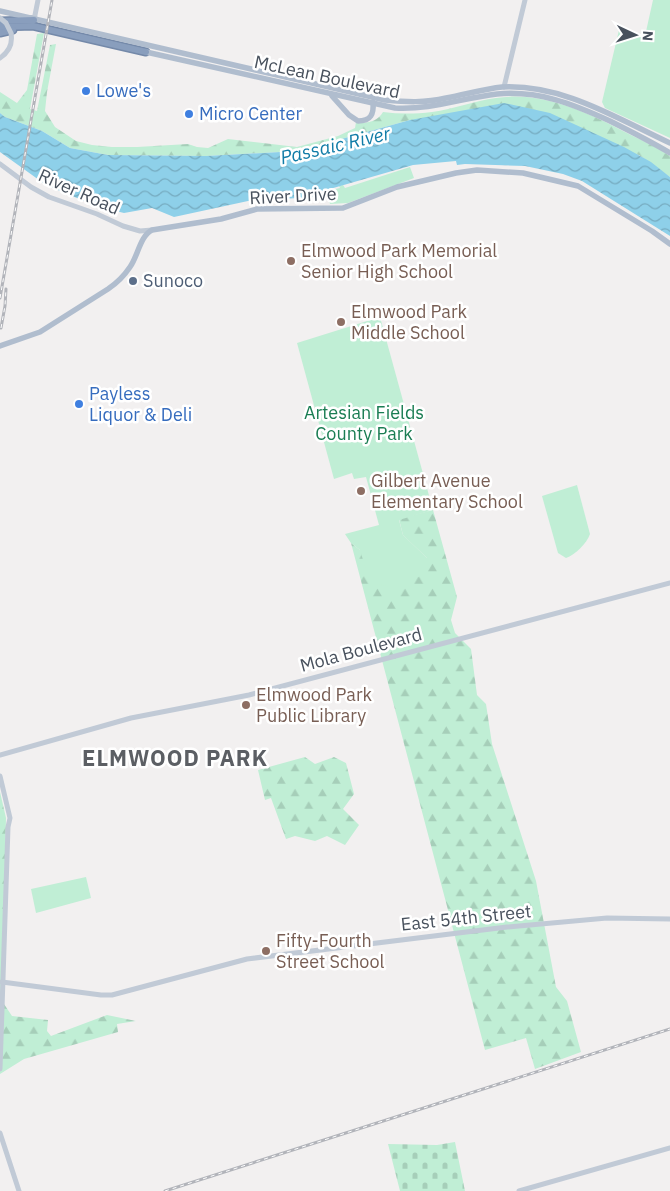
<svg xmlns="http://www.w3.org/2000/svg" width="670" height="1191" viewBox="0 0 670 1191" font-family="'IBM Plex Sans',sans-serif">
<defs>
<pattern id="forest-firs" width="22" height="20" patternUnits="userSpaceOnUse" patternTransform="scale(1.25)"><rect width="22" height="20" fill="#c0eed5"/><path d="M5 1l3.5 6h-7zM16 11l3.5 6h-7z" fill="#a6ceb9"/></pattern>
<pattern id="cemetery-stones" width="16" height="16" patternUnits="userSpaceOnUse" patternTransform="scale(1.25)"><rect width="16" height="16" fill="#c0eed5"/><path d="M2 7V4a2 2 0 0 1 4 0v3zM10 15v-3a2 2 0 0 1 4 0v3z" fill="#a6ceb9"/></pattern>
<pattern id="water-waves" width="16" height="10" patternUnits="userSpaceOnUse" patternTransform="scale(1.25)"><rect width="16" height="10" fill="#8ed0e9"/><path d="M0 5q4-4 8 0t8 0" fill="none" stroke="#76abc0"/></pattern>
</defs>
<rect width="100%" height="100%" fill="#f2f0f0"/>
<!-- forest -->
<g fill="url(#forest-firs)">
<path d="M44,33L30,109L37,111L50,45L56,44L47,92L45,111L55,127L76,141L92,145L112,147H137L188,144L197,147L208,148L228,139L297,147L338,136L355,128L356,122C367,124 377,122 383,112C399,114 415,114 432,112C454,109 474,101 496,98C540,91 585,111 623,131C639,139 655,146 670,156V177L639,155L410,120L298,151L206,156L108,155L70,148L42,131L5,117L0,113V92L17,103L27,90L37,34Z"/>
<polygon points="433,510 457,597 451,620 455,633 471,649 477,695 486,704 492,744 536,881 556,987 567,1001 581,1052 535,1069 526,1038 485,1050 351,543 360,550 427,558 403,535 399,519"/>
<polygon points="305,757 315,764 334,757 346,763 354,794 343,809 359,825 345,845 327,836 315,841 295,836 286,839 271,798 265,800 258,770"/>
<polygon points="0,792 6,818 2,1001 12,1016 48,1020 47,1031 51,1036 107,1015 136,1021 117,1024 118,1032 24,1059 0,1074"/>
</g>
<!-- cemetery -->
<polygon fill="url(#cemetery-stones)" points="455,1142 465,1191 400,1191 388,1144 437,1145"/>
<!-- park -->
<g fill="#c0eed5">
<polygon points="653,0 670,0 670,138 605,108 602,102 619,30 645,36"/>
<polygon points="410,167 414,178 348,203 330,204 326,191 340,188 339,186 343,185 345,188"/>
<polygon points="380,317 433,510 399,520 403,535 427,558 423,575 393,587 370,583 360,550 351,543 345,534 379,525 366,477 354,479 352,473 334,479 297,343"/>
<path d="M577,485L590,534C587,543 575,555 566,558L558,553L542,496Z"/>
<polygon points="86,877 91,898 36,913 31,889"/>
</g>
<!-- water -->
<polygon fill="url(#water-waves)" points="504,103 550,113 624,147 651,162 670,177 670,236 582,181 563,174 525,166 465,164 457,165 456,161 413,165 316,193 314,197 248,201 174,217 152,208 124,213 96,206 46,185 0,152 0,113 5,117 42,131 70,148 108,155 206,156 298,151 410,120"/>
<g fill="none" stroke-linecap="round" stroke-linejoin="round">
<!-- highway casing -->
<g stroke="#7489a9" stroke-width="9">
<g id="highway">
<polyline points="0,21 34,20"/>
<polyline points="0,27 33,26 146,52"/>
<polyline points="0,33 13,30"/>
</g>
</g>
<!-- secondary -->
<g stroke="#c1cad6" stroke-width="5">
<polyline points="34,20 38,0"/>
<path d="M0,58C9,52 13,44 11,33"/>
<polyline points="504,87 525,0"/>
<polyline points="0,164 31,187 49,197 97,214 123,226 140,231 152,230"/>
<polyline points="0,755 131,718 249,695 670,583"/>
<polyline points="0,776 10,818 8,827 0,1069"/>
<polyline points="2,982 101,995 112,995 247,959 507,927 607,918 670,919"/>
<polyline points="0,1133 19,1191"/>
<polyline points="519,1191 670,1148"/>
</g>
<!-- primary -->
<g stroke="#b0bdce" stroke-width="5.5">
<path d="M0,11L385,100C406,102 425,103 446,98C464,95 483,89 502,87C563,84 616,118 670,143"/>
<path d="M146,52L395,108C431,110 462,98 497,94C538,90 573,104 610,121C630,131 650,141 670,153"/>
<path d="M332,96L349,115L358,121C371,121 374,114 373,102"/>
<path d="M0,346L40,332L108,289C117,283 124,276 130,267C138,256 140,236 152,230L221,219L257,209L343,208L397,187L456,173L477,170L523,173L578,186L652,231L670,244"/>
</g>
<!-- highway -->
<use href="#highway" stroke="#899ebd" stroke-width="6"/>
<!-- rail casing -->
<g stroke="#b2b4ba" stroke-width="3">
<g id="rail">
<polyline points="0,298 52,0"/>
<polyline points="1,328 5,306 6,289"/>
<polyline points="165,1191 670,1029"/>
</g>
</g>
<!-- rail -->
<use href="#rail" stroke="#fff" stroke-width="1" stroke-dasharray="4" stroke-linecap="butt"/>
<!-- secondary-bridge -->
<polyline stroke="#c1cad6" stroke-width="5" points="0,18 6,23 11,33"/>
</g>
<!-- markers -->
<g fill="#3f7fe0" stroke="#fff" stroke-width="2">
<circle cx="86" cy="91" r="5"/>
<circle cx="189" cy="114" r="5"/>
<circle cx="79" cy="404" r="5"/>
</g>
<g fill="#8d6e63" stroke="#fff" stroke-width="2">
<circle cx="291" cy="261" r="5"/>
<circle cx="341" cy="322" r="5"/>
<circle cx="361" cy="491" r="5"/>
<circle cx="246" cy="705" r="5"/>
<circle cx="266" cy="951" r="5"/>
</g>
<circle fill="#5c6f8a" stroke="#fff" stroke-width="2" cx="133" cy="281" r="5"/>
<g text-anchor="middle" stroke-width="5" stroke-linejoin="round" paint-order="stroke">
<!-- street labels -->
<g font-size="18" fill="#48515d" stroke="#fff">
<text transform="translate(327 77) rotate(12)" y="6">McLean Boulevard</text>
<text transform="translate(79 192) rotate(24)" y="6">River Road</text>
<text transform="translate(293 196) rotate(-3)" y="6">River Drive</text>
<text transform="translate(361 650) rotate(-15)" y="6">Mola Boulevard</text>
<text transform="translate(466 918) rotate(-6)" y="6">East 54th Street</text>
</g>
<!-- shop labels -->
<g font-size="18" fill="#366cbe" stroke="#fff" text-anchor="start">
<text x="96" y="97">Lowe's</text>
<text x="199" y="120">Micro Center</text>
<text x="89" y="400">Payless<tspan x="89" dy="21">Liquor &amp; Deli</tspan></text>
</g>
<!-- education labels -->
<g font-size="18" fill="#785e54" stroke="#fff" text-anchor="start">
<text x="301" y="257">Elmwood Park Memorial<tspan x="301" dy="21">Senior High School</tspan></text>
<text x="351" y="318">Elmwood Park<tspan x="351" dy="21">Middle School</tspan></text>
<text x="371" y="487">Gilbert Avenue<tspan x="371" dy="21">Elementary School</tspan></text>
<text x="256" y="701">Elmwood Park<tspan x="256" dy="21">Public Library</tspan></text>
<text x="276" y="947">Fifty-Fourth<tspan x="276" dy="21">Street School</tspan></text>
</g>
<!-- service labels -->
<g font-size="18" fill="#4e5e75" stroke="#fff" text-anchor="start">
<text x="143" y="287">Sunoco</text>
</g>
<!-- park labels -->
<g font-size="18" fill="#1a7d53" stroke="#fff">
<text x="364" y="419">Artesian Fields<tspan x="364" dy="21">County Park</tspan></text>
</g>
<!-- water labels -->
<g font-size="19" font-style="italic" fill="#117ca7" stroke="#fff">
<text transform="translate(335 145) rotate(-13)" y="7">Passaic River</text>
</g>
<!-- district labels -->
<g font-size="22" font-weight="bold" letter-spacing="1" fill="#5c5f64" stroke="#fff">
<text x="175" y="766">ELMWOOD PARK</text>
</g>
</g>
<!-- north arrow -->
<g transform="translate(635 35) rotate(94)" stroke="#ffffff" stroke-width="4" paint-order="stroke">
<path d="M0-4L9 19L0 12L-9 19Z" fill="#48515d"/>
<text y="-8" font-size="14" font-weight="bold" text-anchor="middle" fill="#48515d">N</text>
</g>
</svg>
